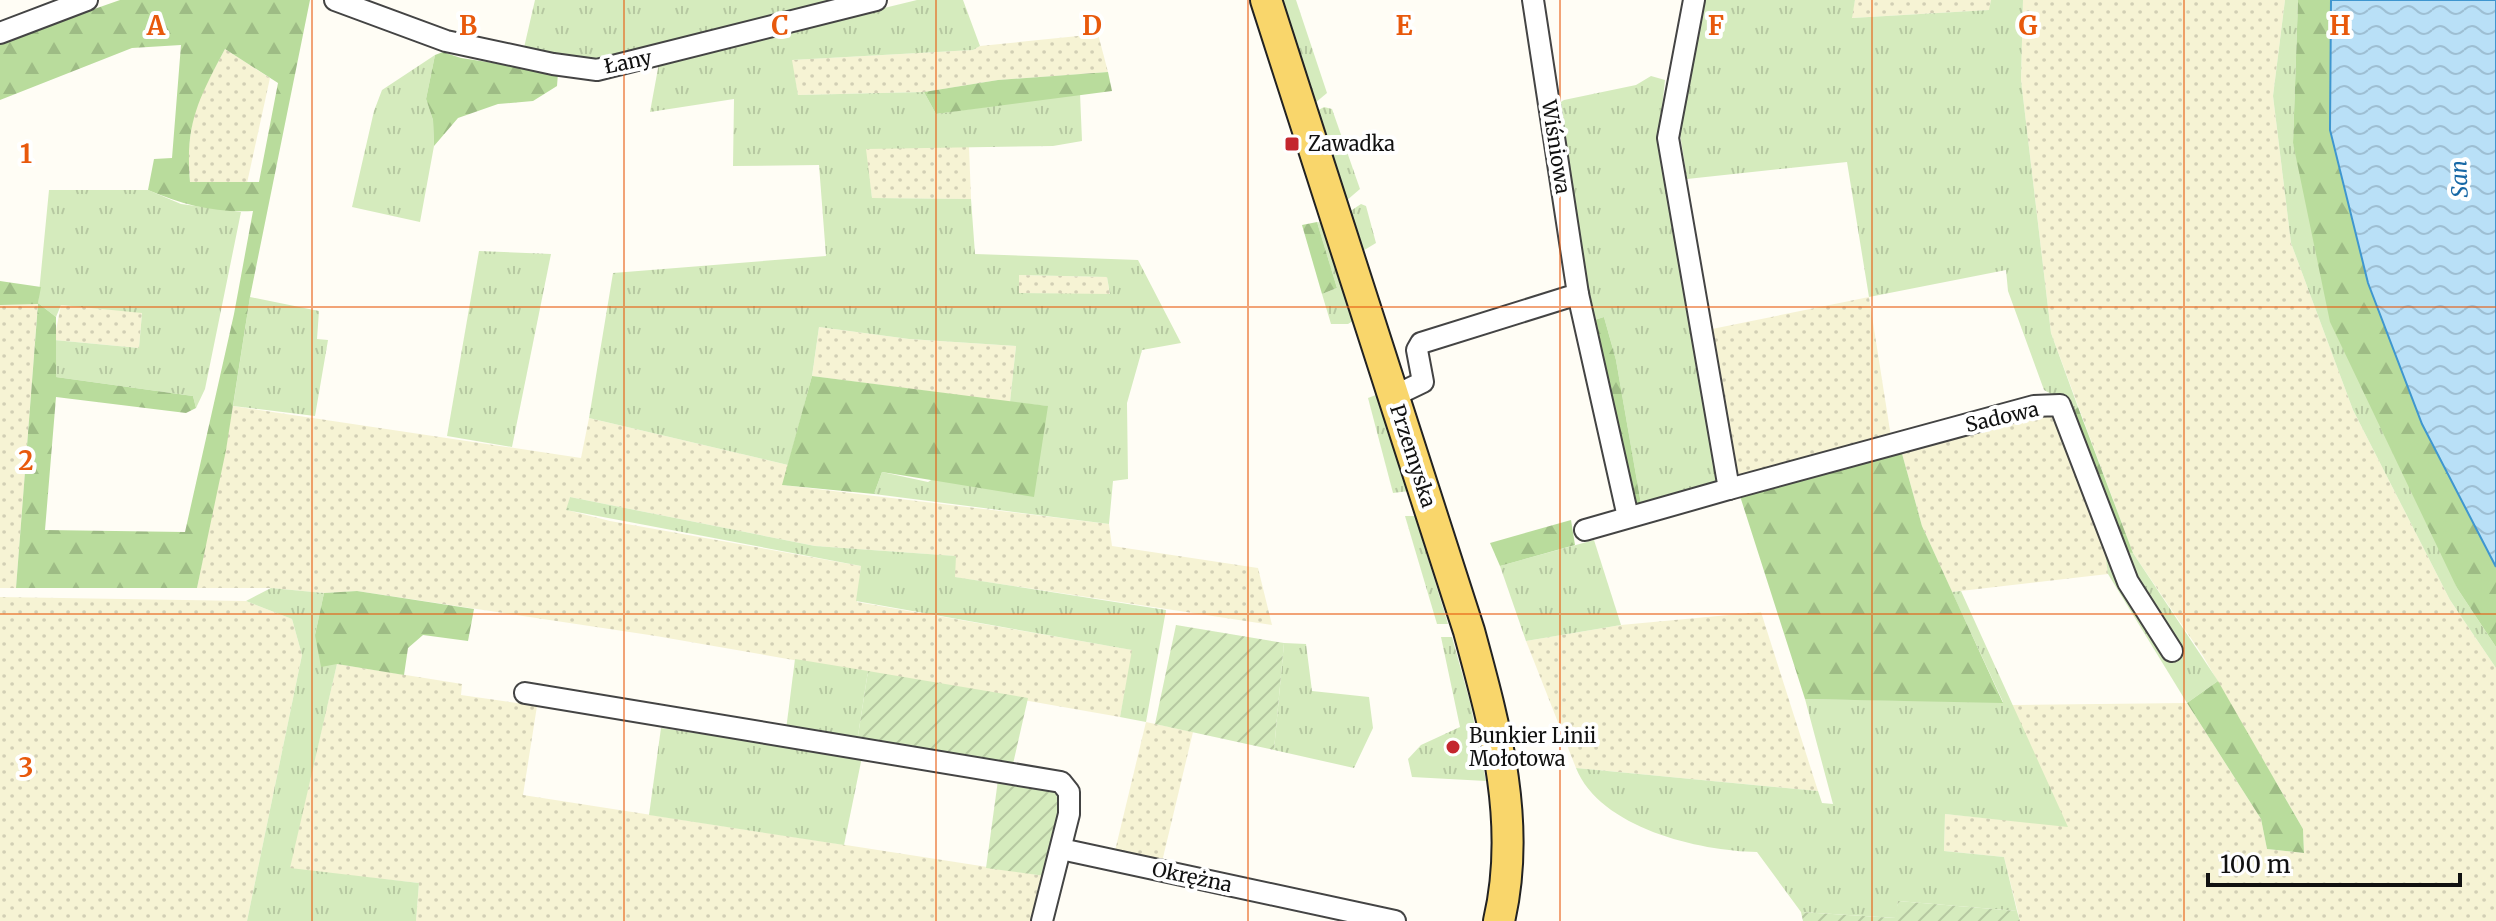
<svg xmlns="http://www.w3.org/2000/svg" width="2496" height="921" viewBox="0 0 2496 921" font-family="Merriweather,serif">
<defs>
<pattern id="farmland-dots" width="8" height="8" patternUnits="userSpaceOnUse" patternTransform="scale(2)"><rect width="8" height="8" fill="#f6f3d4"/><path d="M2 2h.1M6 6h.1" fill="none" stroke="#d2cfb5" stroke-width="1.8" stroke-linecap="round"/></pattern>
<pattern id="grass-tufts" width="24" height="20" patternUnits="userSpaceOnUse" patternTransform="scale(2)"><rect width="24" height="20" fill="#d5ebbd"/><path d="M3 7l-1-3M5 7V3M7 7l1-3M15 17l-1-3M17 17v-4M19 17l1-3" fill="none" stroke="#b6c8a1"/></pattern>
<pattern id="forest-firs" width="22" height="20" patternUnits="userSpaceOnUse" patternTransform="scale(2)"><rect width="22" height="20" fill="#b9dc9c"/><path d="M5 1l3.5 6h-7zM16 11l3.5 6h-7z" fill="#9ebc85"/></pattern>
<pattern id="garden-furrows" width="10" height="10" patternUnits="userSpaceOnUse" patternTransform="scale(2)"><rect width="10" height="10" fill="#d5ebbd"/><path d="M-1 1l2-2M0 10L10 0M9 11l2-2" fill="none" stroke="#b6c8a1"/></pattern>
<pattern id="water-waves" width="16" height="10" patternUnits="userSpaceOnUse" patternTransform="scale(2)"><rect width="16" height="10" fill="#b9e0f7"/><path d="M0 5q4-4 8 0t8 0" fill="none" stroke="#9ebfd3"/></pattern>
</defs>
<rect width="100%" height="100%" fill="#fffdf5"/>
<!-- farmland -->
<g fill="url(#farmland-dots)">
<polygon points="1855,0 1991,0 1990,10 1851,18"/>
<polygon points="2023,0 2285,0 2273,96 2291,243 2353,410 2450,600 2496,668 2496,921 2020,921 2004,857 1944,851 1945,814 2067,826 2011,705 2187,703 2261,819 2267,849 2304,853 2303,829 2203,656 2133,553 2051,333 2021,80"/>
<polygon points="1098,34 1108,72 998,80 924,92 798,95 791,60 973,50 980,46"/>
<polygon points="225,49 270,78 247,183 190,183 188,152 195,105"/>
<polygon points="969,146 971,199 872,198 865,148"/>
<polygon points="1019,275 1107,277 1110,295 1018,293"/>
<polygon points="1869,297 1891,437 1741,480 1733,474 1707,330"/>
<polygon points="38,303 16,588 0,588 0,305"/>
<polygon points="61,305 142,312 139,348 54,340"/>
<polygon points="819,327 909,339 1016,346 1010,402 812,376"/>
<polygon points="233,406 581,458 589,418 788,465 783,485 1109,524 1112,546 1258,568 1272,625 954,577 955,556 815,546 570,497 567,510 610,521 861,566 857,602 1133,650 1120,717 656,636 357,591 324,593 271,588 197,588"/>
<polygon points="2038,410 2056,414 2106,543 2108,574 1952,592 1922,526 1901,450"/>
<polygon points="0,597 246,601 292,619 302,655 247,921 0,921"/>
<polygon points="1761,612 1818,791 1576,768 1526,641 1621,625"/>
<polygon points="337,664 462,684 461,695 537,706 523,795 1045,876 1034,921 416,921 419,883 289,869"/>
<polygon points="1146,722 1193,732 1161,866 1114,855"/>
</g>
<!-- grass -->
<g fill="url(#grass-tufts)" fill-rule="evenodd">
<polygon points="535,0 853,0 630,57 584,61 523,52"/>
<path d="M917,0H963L980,46L973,50L792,60L798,95L924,92L936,114L1080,93L1082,141L1053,146L866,149L872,198L971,199L975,254L1138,260L1181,343L1142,350L1127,403L1128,479L1113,481L1109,524L874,494L882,472L928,482L1047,406L1010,402L1016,346L909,339L819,327L812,376L788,465L589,418L613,273L826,256L819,165L733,166L734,99L650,112L659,63ZM1019,275L1107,277L1110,294L1019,293Z"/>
<polygon points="1278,0 1296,0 1327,93 1315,103"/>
<polygon points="1701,0 1855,0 1852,18 1989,10 1991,0 2023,0 2021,80 2051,333 2078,407 2071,413 2064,401 2044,390 2008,291 2006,270 1869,297 1847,162 1687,179 1676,109"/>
<polygon points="2285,0 2298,0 2293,143 2457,588 2496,647 2496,668 2450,600 2353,410 2291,243 2273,96"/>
<polygon points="435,55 426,99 433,120 434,146 420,222 352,207 374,111 382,90"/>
<polygon points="1651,76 1665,80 1660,127 1719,477 1715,487 1641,504 1616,360 1604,317 1594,320 1556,105 1564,100 1636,85"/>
<polygon points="1324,107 1332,109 1360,189 1346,201 1315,112"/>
<polygon points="49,190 148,190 181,204 241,212 205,389 196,408 193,396 56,377 54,340 139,348 142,313 61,305 56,317 38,303"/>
<polygon points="1361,204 1366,206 1376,243 1361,252 1346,214"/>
<polygon points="1317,222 1327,224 1358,318 1348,324 1331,324 1322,294 1337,288"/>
<polygon points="479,251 551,254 512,447 447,436"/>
<polygon points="250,297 319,311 317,339 328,340 315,416 233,406"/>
<polygon points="1381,393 1409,491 1393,493 1368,398"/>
<polygon points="570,497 815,546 956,556 955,577 1166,610 1146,722 1120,717 1132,650 856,601 861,566 566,510"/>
<polygon points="1405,516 1415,516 1448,624 1437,624"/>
<polygon points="1594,540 1621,625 1526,641 1500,566"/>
<polygon points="2105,552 2133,553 2218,681 2187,703 2108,574"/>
<polygon points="271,588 324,593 315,635 337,664 290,868 419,883 416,921 247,921 302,655 292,619 246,601"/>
<path d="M1961,591L2068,827L1945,814L1944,851L2004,857L2017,911L1898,901L1896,918L1801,912L1757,852C1699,851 1600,828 1576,768L1818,791L1822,803L1833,804L1805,699L2003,702L1952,592Z"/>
<polygon points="1441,637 1452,637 1470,702 1486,781 1412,777 1408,759 1421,745 1460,727"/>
<polygon points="1284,643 1306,644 1312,691 1369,697 1373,728 1354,768 1274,750"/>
<polygon points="795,659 868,671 857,742 786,730"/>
<polygon points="661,728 862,757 844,845 649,815"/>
</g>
<!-- forest -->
<g fill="url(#forest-firs)" fill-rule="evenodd">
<path d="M120,0H310L250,297L226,450L197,588H16L38,304L0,305V281L41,287L38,303L56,317V377L193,396L196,408L186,413L56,397L45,530L185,532L234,314L253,211C216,213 183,205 148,190L154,159L172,158L181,45L132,48L0,100V42ZM225,49L278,83L259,182H190C185,124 198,100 225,49Z"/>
<polygon points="2298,0 2331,0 2368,283 2422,424 2496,568 2496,647 2457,588 2330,322 2293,143"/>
<polygon points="443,52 461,58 558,73 557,86 533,101 498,104 458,118 434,146 433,120 426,99 435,55"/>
<polygon points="1108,72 1112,91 936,114 924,92 998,80"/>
<polygon points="1317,222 1337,288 1322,294 1302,225"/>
<polygon points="1604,317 1616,360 1641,504 1631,508 1594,320"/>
<polygon points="812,376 1048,406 1034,497 882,472 874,494 782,485"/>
<polygon points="2078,407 2133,553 2121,552 2071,413"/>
<polygon points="1901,450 1922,526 2003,703 1805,699 1740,496"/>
<polygon points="1571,520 1575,545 1500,566 1490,543"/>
<polygon points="357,591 474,609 468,641 423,635 408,648 404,675 337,664 321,667 315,635 324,593"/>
<polygon points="2218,681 2303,829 2304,853 2267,849 2261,819 2187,703"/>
</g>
<!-- garden -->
<g fill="url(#garden-furrows)">
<polygon points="1176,625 1284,643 1274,750 1155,724"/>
<polygon points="868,671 1028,698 1013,764 857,742"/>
<polygon points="998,780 1059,792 1064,806 1045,876 986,868"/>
<polygon points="1898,901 2017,911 2020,921 1803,921 1801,912 1895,918"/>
</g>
<!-- water -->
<polygon fill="url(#water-waves)" stroke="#3f96cf" stroke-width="2" points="2331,0 2496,0 2496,567 2422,424 2368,283 2330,130"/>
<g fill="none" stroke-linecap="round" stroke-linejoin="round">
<!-- street casing -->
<g stroke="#444" stroke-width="24">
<g id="street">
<polyline points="335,0 446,41 553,64 597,70 876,0"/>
<polyline points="0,33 87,0"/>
<polyline points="1578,294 1628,517"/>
<polyline points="1394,396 1423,382 1417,350 1421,343 1578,294 1533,0"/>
<polyline points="1729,489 2034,406 2060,405 2128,582 2172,651"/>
<polyline points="1585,530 1729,489 1668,138 1694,0"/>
<polyline points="525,693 1061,782 1069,792 1069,814 1042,921"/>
<polyline points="1061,849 1395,921"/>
</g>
</g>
<!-- primary casing -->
<g stroke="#222" stroke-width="34">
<path id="primary" d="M1266,0L1469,631C1495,727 1522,822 1499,921"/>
</g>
<!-- street -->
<use href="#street" stroke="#fff" stroke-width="20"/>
<!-- primary -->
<use href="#primary" stroke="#f9d66b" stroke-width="30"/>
</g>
<!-- grid -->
<path fill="none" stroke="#e8590c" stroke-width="2" stroke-opacity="0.55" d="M312,0V921M624,0V921M936,0V921M1248,0V921M1560,0V921M1872,0V921M2184,0V921M0,307H2496M0,614H2496"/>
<!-- markers -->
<g fill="#c4262e" stroke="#fff" stroke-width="3">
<rect x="1284" y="136" width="16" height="16" rx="4"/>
<circle cx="1453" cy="747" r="8"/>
</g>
<g text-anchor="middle" stroke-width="8" stroke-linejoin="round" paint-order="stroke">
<!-- street labels -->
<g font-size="20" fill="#111" stroke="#fff">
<text transform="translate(628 62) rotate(-12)" y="7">Łany</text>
<text transform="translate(1556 147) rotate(81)" y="7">Wiśniowa</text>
<text transform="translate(2002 417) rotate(-13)" y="7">Sadowa</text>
<text transform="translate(1413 456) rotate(72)" y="7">Przemyska</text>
<text transform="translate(1192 877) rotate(12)" y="7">Okrężna</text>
</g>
<!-- poi labels -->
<g font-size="20" fill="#111" stroke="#fff" text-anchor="start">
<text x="1308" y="151">Zawadka</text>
<text x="1469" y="743">Bunkier Linii<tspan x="1469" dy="23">Mołotowa</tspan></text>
</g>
<!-- water labels -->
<g font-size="22" font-style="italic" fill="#1768a6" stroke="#fff">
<text transform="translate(2459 179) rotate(-92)" y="8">San</text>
</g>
</g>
<g font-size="26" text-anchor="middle" font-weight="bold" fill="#e8590c" stroke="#fff" stroke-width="8" stroke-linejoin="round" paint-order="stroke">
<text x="156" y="35">A</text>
<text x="468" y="35">B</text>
<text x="780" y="35">C</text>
<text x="1092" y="35">D</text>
<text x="1404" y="35">E</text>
<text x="1716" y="35">F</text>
<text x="2028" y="35">G</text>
<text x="2340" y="35">H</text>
<text x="26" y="163">1</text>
<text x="26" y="470">2</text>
<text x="26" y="777">3</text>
</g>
<!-- scale -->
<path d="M2208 873v12h252v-12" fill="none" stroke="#111111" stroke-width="4"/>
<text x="2220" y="873" font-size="24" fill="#111111" stroke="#ffffff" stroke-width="6" paint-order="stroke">100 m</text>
</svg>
